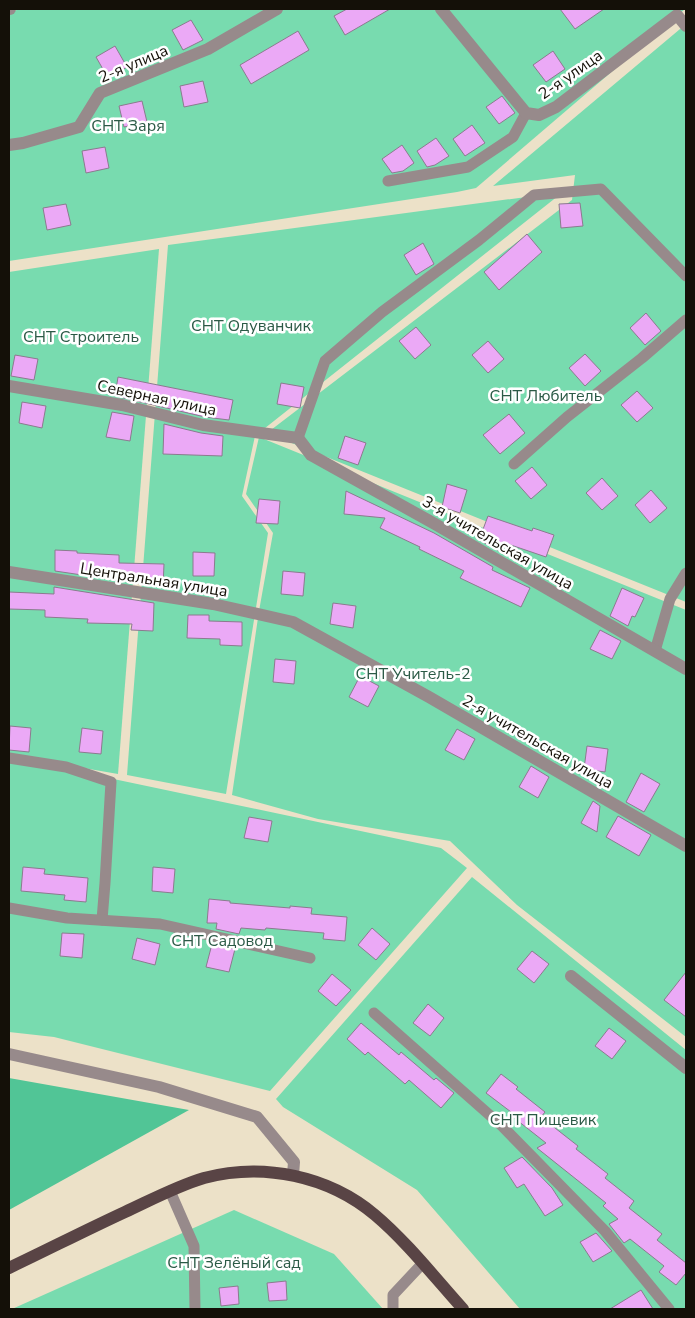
<svg xmlns="http://www.w3.org/2000/svg" width="695" height="1318" viewBox="0 0 695 1318" font-family="'Nunito Sans',sans-serif">
<rect width="100%" height="100%" fill="#ece1c8"/>
<!-- green -->
<g fill="#78dbaf">
<polygon points="18,9 685,9 476,188 457,192 9,261 9,15"/>
<polygon points="686,24 686,602 267,433 572,200 575,175 493,186"/>
<polygon points="563,192 255,436 242,496 268,533 226,794 127,775 168,245"/>
<polygon points="159,249 118,774 9,755 9,272"/>
<polygon points="259,437 686,610 686,1037 517,905 450,841 318,819 232,795 259,611 273,533 246,494"/>
<polygon points="9,757 441,848 467,868 270,1091 54,1037 9,1032"/>
<polygon points="472,877 686,1050 686,1309 520,1309 417,1190 283,1107 276,1099"/>
<polygon points="234,1210 334,1254 383,1309 12,1309"/>
</g>
<!-- forest -->
<polygon fill="#51c596" points="9,1078 189,1110 9,1210"/>
<!-- building -->
<g fill="#eba9f6" stroke="#8b7b8e">
<polygon points="347,9 390,9 345,35 334,16"/>
<polygon points="560,9 604,9 575,29"/>
<polygon points="191,20 203,40 183,50 172,30"/>
<polygon points="298,31 309,50 251,84 240,65"/>
<polygon points="115,46 127,67 108,78 96,57"/>
<polygon points="553,51 565,69 546,82 533,65"/>
<polygon points="203,81 208,102 184,107 180,86"/>
<polygon points="502,96 515,113 499,124 486,107"/>
<polygon points="142,101 147,122 124,127 119,106"/>
<polygon points="472,125 485,143 465,156 453,139"/>
<polygon points="436,138 449,156 435,165 427,167 417,151"/>
<polygon points="402,145 414,163 403,171 392,173 382,159"/>
<polygon points="105,147 109,168 86,173 82,151"/>
<polygon points="580,203 583,226 561,228 559,204"/>
<polygon points="66,204 71,225 47,230 43,208"/>
<polygon points="527,234 542,252 499,290 484,272"/>
<polygon points="423,243 434,264 416,275 404,255"/>
<polygon points="646,313 661,331 645,345 630,328"/>
<polygon points="416,327 431,345 415,359 399,341"/>
<polygon points="488,341 504,359 488,373 472,355"/>
<polygon points="585,354 601,371 585,386 569,368"/>
<polygon points="15,355 38,359 34,380 11,376"/>
<polygon points="118,377 233,400 229,420 205,417 115,396"/>
<polygon points="281,383 304,387 300,408 277,404"/>
<polygon points="637,391 653,408 637,422 621,405"/>
<polygon points="22,402 46,406 42,428 19,423"/>
<polygon points="112,412 134,416 130,441 106,437"/>
<polygon points="509,414 525,433 500,454 483,435"/>
<polygon points="164,424 201,433 223,436 222,456 163,454"/>
<polygon points="345,436 366,443 358,465 338,458"/>
<polygon points="532,467 547,485 531,499 515,481"/>
<polygon points="602,478 618,496 602,510 586,493"/>
<polygon points="447,484 467,490 460,513 442,507"/>
<polygon points="651,490 667,508 650,523 635,505"/>
<polygon points="346,491 434,533 493,567 492,570 530,588 521,607 460,578 464,571 419,549 420,547 380,528 385,518 344,514"/>
<polygon points="259,499 280,501 278,524 256,523"/>
<polygon points="488,516 532,531 533,528 554,535 546,557 502,542 499,551 479,540"/>
<polygon points="55,550 77,551 77,553 119,555 119,563 164,564 163,587 55,571"/>
<polygon points="193,552 215,553 214,576 193,576"/>
<polygon points="283,571 305,573 303,596 281,594"/>
<polygon points="54,587 154,603 153,631 131,630 132,624 87,623 88,619 45,617 45,610 9,609 9,592 54,594"/>
<polygon points="622,588 644,598 635,617 632,616 628,626 610,616"/>
<polygon points="333,603 356,606 353,628 330,624"/>
<polygon points="188,615 209,615 209,621 242,622 242,646 220,645 220,639 187,638"/>
<polygon points="600,630 621,641 612,659 590,649"/>
<polygon points="275,659 296,661 294,684 273,682"/>
<polygon points="360,676 379,686 368,707 349,697"/>
<polygon points="10,726 31,728 29,752 9,750"/>
<polygon points="82,728 103,731 101,754 79,752"/>
<polygon points="457,729 475,739 464,760 445,750"/>
<polygon points="587,746 608,749 605,772 584,769"/>
<polygon points="531,766 549,777 538,798 519,787"/>
<polygon points="641,773 660,784 644,812 626,802"/>
<polygon points="593,801 600,806 597,832 581,823"/>
<polygon points="618,816 651,835 639,856 606,837"/>
<polygon points="249,817 272,821 268,842 244,838"/>
<polygon points="23,867 45,869 44,874 88,878 86,902 64,900 65,895 21,891"/>
<polygon points="153,867 175,869 173,893 152,891"/>
<polygon points="209,899 230,901 230,903 290,908 290,906 312,908 311,914 347,917 345,941 323,939 324,933 266,928 265,930 241,928 239,934 216,929 217,923 207,923"/>
<polygon points="372,928 390,944 376,960 358,945"/>
<polygon points="62,933 84,934 82,958 60,956"/>
<polygon points="137,938 160,944 155,965 132,959"/>
<polygon points="212,944 235,949 229,972 206,967"/>
<polygon points="532,951 549,964 534,983 517,969"/>
<polygon points="686,972 686,1017 664,1000"/>
<polygon points="332,974 351,990 336,1006 318,991"/>
<polygon points="428,1004 444,1018 430,1036 413,1023"/>
<polygon points="361,1023 399,1055 401,1052 434,1080 436,1078 454,1093 441,1108 409,1080 405,1084 368,1052 365,1055 347,1039"/>
<polygon points="609,1028 626,1041 612,1059 595,1046"/>
<polygon points="501,1074 518,1087 516,1089 545,1112 541,1117 578,1146 576,1149 608,1174 605,1178 634,1201 629,1208 662,1234 657,1240 686,1263 686,1273 676,1285 659,1272 664,1266 630,1239 624,1243 609,1224 618,1219 603,1206 606,1203 537,1148 546,1143 513,1117 515,1115 486,1093"/>
<polygon points="522,1157 552,1188 563,1205 545,1216 524,1184 517,1188 504,1168"/>
<polygon points="596,1233 612,1251 593,1262 580,1242"/>
<polygon points="286,1281 287,1300 269,1301 267,1283"/>
<polygon points="238,1286 239,1304 221,1306 219,1288"/>
<polygon points="641,1290 653,1309 610,1309"/>
</g>
<g fill="none" stroke-linecap="round" stroke-linejoin="round">
<!-- lane -->
<g stroke="#978a8b" stroke-width="11">
<polyline points="388,181 468,167 513,137 526,113"/>
<polyline points="298,438 325,361 382,312 479,240 534,195 601,189 686,276"/>
<polyline points="514,464 567,417 642,358 686,320"/>
<polyline points="655,651 670,599 686,573"/>
<polyline points="9,758 66,767 111,782 105,883 102,920"/>
<polyline points="9,908 67,918 160,924 310,958"/>
<polyline points="374,1013 502,1126 605,1231 669,1309"/>
<polyline points="170,1191 194,1246 195,1309"/>
<polyline points="393,1309 393,1295 422,1264"/>
</g>
<!-- street -->
<g stroke="#978a8b" stroke-width="12">
<polyline points="9,9 10,9"/>
<polyline points="441,9 526,113 539,115 556,107 677,15 686,26"/>
<polyline points="9,145 23,143 79,127 100,93 208,49 277,9"/>
<polyline points="9,386 122,405 203,425 298,438 311,455 435,524 686,669"/>
<polyline points="9,572 213,604 293,622 429,697 686,846"/>
<polyline points="571,976 686,1068"/>
<polyline points="9,1054 159,1087 257,1117 294,1162 293,1175"/>
</g>
<!-- primary -->
<path stroke="#594445" stroke-width="12" d="M9,1268C47,1250 86,1230 125,1212C151,1200 177,1186 204,1178C263,1162 329,1176 375,1215C406,1241 436,1279 463,1309"/>
</g>
<g text-anchor="middle" stroke-width="5" stroke-linejoin="round" paint-order="stroke">
<!-- street labels -->
<g font-size="16" fill="#141008" stroke="#fff">
<text transform="translate(133 63) rotate(-23)" y="6">2-я улица</text>
<text transform="translate(570 74) rotate(-35)" y="6">2-я улица</text>
<text transform="translate(157 397) rotate(12)" y="6">Северная улица</text>
<text transform="translate(498 542) rotate(30)" y="6">3-я учительская улица</text>
<text transform="translate(154 579) rotate(9)" y="6">Центральная улица</text>
<text transform="translate(538 741) rotate(30)" y="6">2-я учительская улица</text>
</g>
<!-- park labels -->
<g font-size="16" fill="#2b5a46" stroke="#fff">
<text x="128" y="131">СНТ Заря</text>
<text x="251" y="331">СНТ Одуванчик</text>
<text x="81" y="342">СНТ Строитель</text>
<text x="546" y="401">СНТ Любитель</text>
<text x="413" y="679">СНТ Учитель-2</text>
<text x="222" y="946">СНТ Садовод</text>
<text x="543" y="1125">СНТ Пищевик</text>
<text x="234" y="1268">СНТ Зелёный сад</text>
</g>
</g>
<!-- border -->
<rect width="695" height="1318" fill="none" stroke="#141008" stroke-width="20"/>
</svg>
